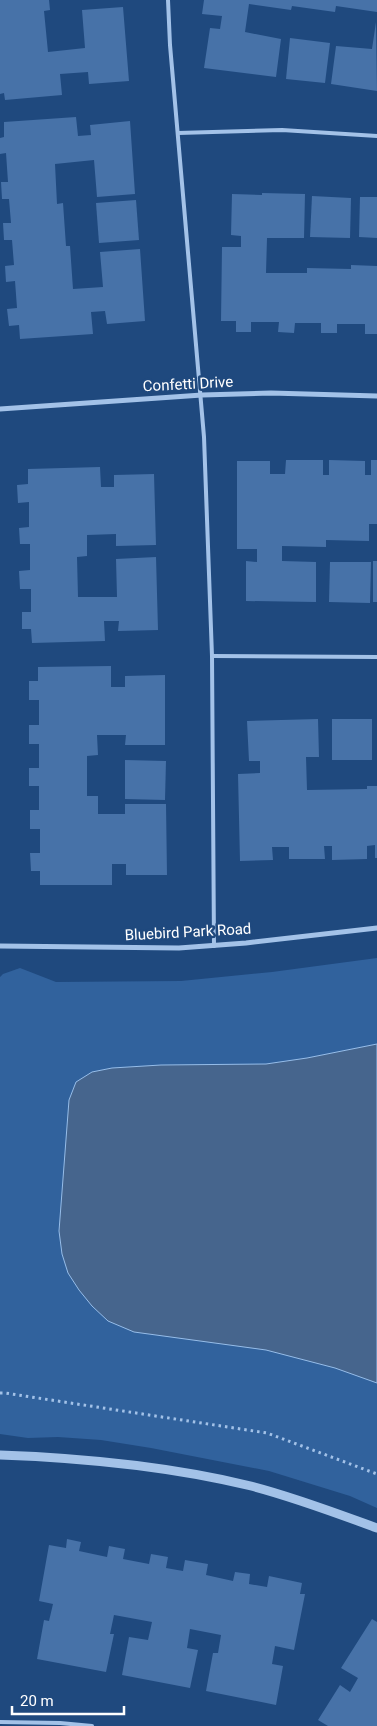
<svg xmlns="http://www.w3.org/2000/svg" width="377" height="1726" viewBox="0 0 377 1726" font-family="Roboto,sans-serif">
<rect width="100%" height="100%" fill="#1f497e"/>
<!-- green -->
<polygon fill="#31629d" points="377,958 377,1508 350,1496 269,1471 151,1448 101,1440 58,1437 28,1438 0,1434 0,977 3,974 20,968 56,982 181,981 272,972"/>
<!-- water -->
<polygon fill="#46658d" stroke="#96bde9" points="377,1044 377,1383 335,1368 266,1350 134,1332 108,1321 92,1306 79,1290 68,1273 62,1254 59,1231 69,1100 76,1082 92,1072 112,1068 161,1065 266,1064 307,1058"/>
<!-- building -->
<g fill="#4772a8">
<polygon points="0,0 49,0 50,10 44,11 48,52 85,48 82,10 123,7 129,81 89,84 88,72 60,74 62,95 5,100 4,93 0,94"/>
<polygon points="204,0 377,0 377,12 336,6 335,12 292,6 291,10 249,4 245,32 281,39 276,77 204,68 210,28 220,29 222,16 202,14"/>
<polygon points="376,22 377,91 331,84 336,46 372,49"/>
<polygon points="290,38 330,43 325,83 286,79"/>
<polygon points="76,117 78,136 91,135 90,125 130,121 135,194 97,197 94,160 55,164 57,204 63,203 66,246 70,246 73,289 103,287 100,252 140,249 145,321 107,324 105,311 91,312 93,334 20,339 19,325 9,326 7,309 17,308 15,281 6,282 5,266 14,265 12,240 4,240 3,223 11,223 9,199 2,199 1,182 8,182 6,153 0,154 0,138 4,137 4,122"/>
<polygon points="262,193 305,194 304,238 267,238 266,273 307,273 307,268 351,269 351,265 377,266 377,334 365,334 365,324 337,324 337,333 321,333 321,323 295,323 294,333 278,332 279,322 251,322 251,332 236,332 236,321 221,321 222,247 241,247 241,236 231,235 232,194 262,195"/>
<polygon points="312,196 351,198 350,238 310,237"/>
<polygon points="360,197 377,197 377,238 359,237"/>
<polygon points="136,200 139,240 99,243 96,203"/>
<polygon points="286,460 323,460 323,475 329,475 329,460 365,461 365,475 371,475 371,460 377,460 377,524 369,524 369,541 326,540 326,547 282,546 282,561 316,562 316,602 246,601 246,561 257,562 257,549 237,549 237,461 270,461 270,474 285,474"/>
<polygon points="100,467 101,487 114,487 114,475 154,474 156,545 116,546 116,534 87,535 87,556 77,557 78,597 117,597 116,559 156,557 158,630 118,631 119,621 104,621 105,641 32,643 31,629 22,629 22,612 31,612 31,589 20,589 19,571 30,570 30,544 20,544 19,528 29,527 29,502 18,503 17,485 28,484 28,469"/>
<rect x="373" y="561" width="4" height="41"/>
<polygon points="330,562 371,562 370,603 329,602"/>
<polygon points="111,666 111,687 125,687 125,676 165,675 165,745 125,745 126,735 97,735 98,755 87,756 87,796 98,796 98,814 125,814 125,804 166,804 167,875 126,875 126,864 112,864 112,885 40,885 40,871 31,871 30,853 40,853 40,829 30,829 30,810 39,810 39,786 29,786 29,768 39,768 39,744 29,744 29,725 39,725 39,700 29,700 29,681 38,681 38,667"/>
<polygon points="318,719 319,757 306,757 307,790 367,789 367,786 377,786 377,858 375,858 375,845 367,846 367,859 332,860 332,846 324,846 325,859 289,859 289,847 272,847 273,860 240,861 238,774 260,773 260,761 249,761 247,721"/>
<rect x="332" y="719" width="40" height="41"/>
<polygon points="125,760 166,761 165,800 125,799"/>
<polygon points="67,1539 81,1542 79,1551 107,1557 109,1546 125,1549 123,1559 149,1564 151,1554 168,1557 166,1568 183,1571 185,1560 208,1564 206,1575 233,1581 235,1572 250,1574 249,1584 267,1587 269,1576 302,1583 300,1594 305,1594 294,1650 275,1646 272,1664 283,1666 276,1705 206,1691 213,1653 218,1653 221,1635 190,1629 187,1648 198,1650 190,1688 122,1675 129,1637 148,1640 152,1622 114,1615 110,1634 114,1634 106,1672 37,1659 44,1620 49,1621 53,1604 39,1601 49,1545 66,1548"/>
<polygon points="372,1619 377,1622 377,1726 328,1726 318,1720 340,1685 350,1692 358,1678 341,1668"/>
</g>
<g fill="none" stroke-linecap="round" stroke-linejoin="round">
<!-- path -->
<polyline stroke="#a3c2e8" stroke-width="3" stroke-dasharray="2.5 4" stroke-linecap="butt" points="0,1393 5,1393 267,1433 377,1474"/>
<!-- service -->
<g stroke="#a3c2e8" stroke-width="4">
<polyline points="168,0 170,45 204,437 212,656 214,946"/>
<polyline points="178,133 282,130 377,136"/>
<polyline points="212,656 377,657"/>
<polyline points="0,1722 60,1723 92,1726"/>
</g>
<!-- minor -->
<g stroke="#a3c2e8" stroke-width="5">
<polyline points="0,409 202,395 271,393 377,396"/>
<polyline points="0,946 179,948 246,943 377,928"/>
</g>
<!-- tertiary -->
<path stroke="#a3c2e8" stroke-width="9" d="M0,1455C84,1458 169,1466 251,1486C294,1497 336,1513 377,1528"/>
</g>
<g text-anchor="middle" stroke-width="5" stroke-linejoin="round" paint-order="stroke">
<!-- street labels -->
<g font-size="15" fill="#fff" stroke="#1f497e">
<text transform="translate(188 384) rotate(-3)" y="5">Confetti Drive</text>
<text transform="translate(188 932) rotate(-3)" y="5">Bluebird Park Road</text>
</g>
</g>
<!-- scale -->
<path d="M12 1706v8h112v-8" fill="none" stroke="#ffffff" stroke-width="2.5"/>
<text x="20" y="1706" font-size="15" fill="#ffffff" stroke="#1f497e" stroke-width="4" paint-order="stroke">20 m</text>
</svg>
